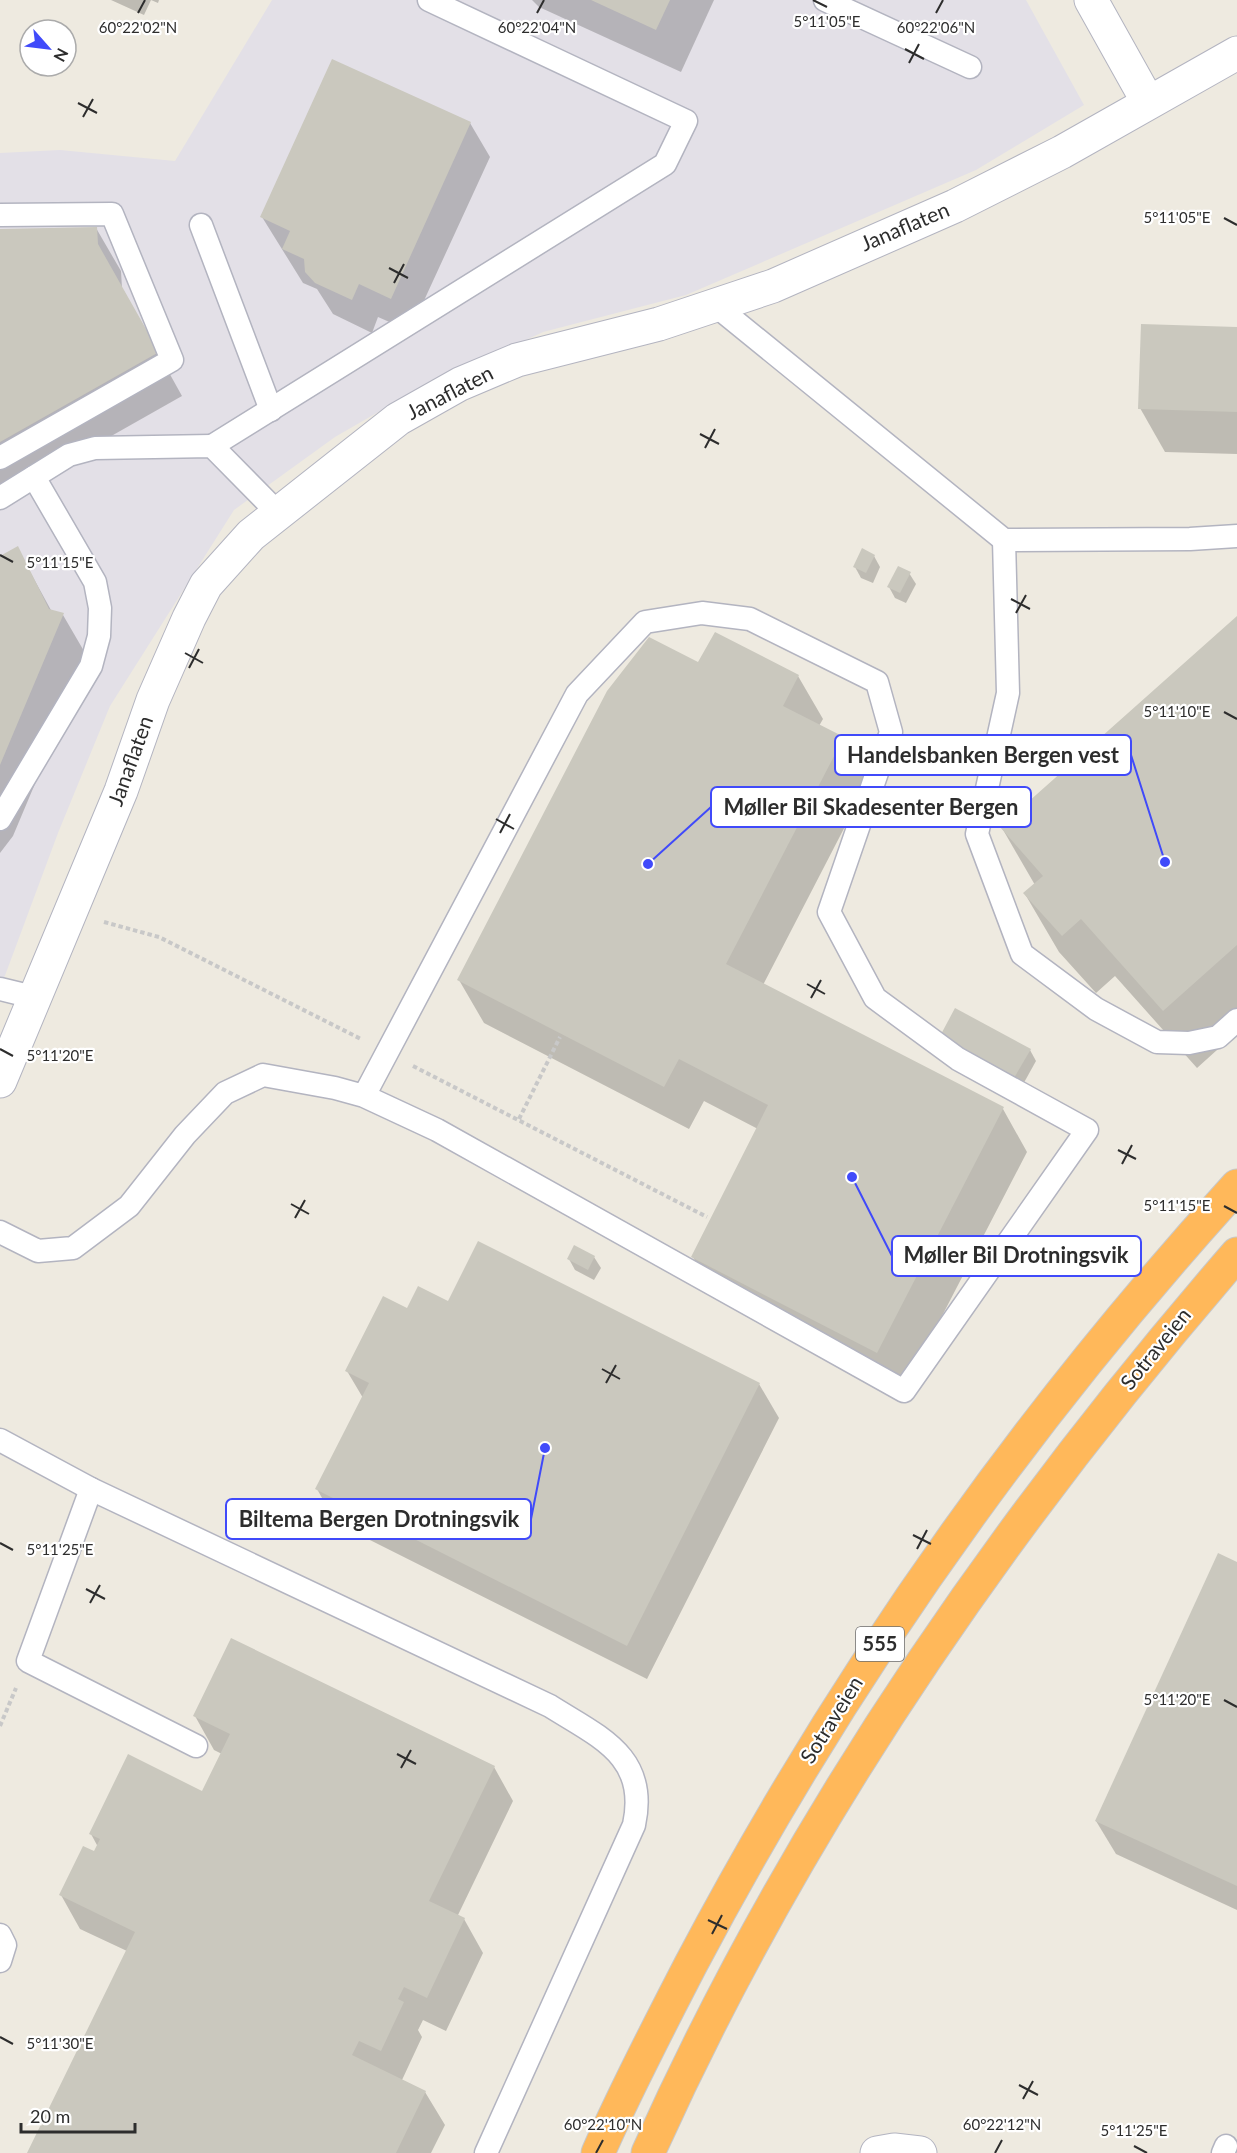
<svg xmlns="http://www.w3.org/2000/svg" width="1237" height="2153" viewBox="0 0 1237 2153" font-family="Lato,sans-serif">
<rect width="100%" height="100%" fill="#eeeae0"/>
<!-- industrial -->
<polygon fill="#e3e0e7" points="272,0 1026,0 1084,105 976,170 686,295 543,332 413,392 335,437 234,510 110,706 58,833 0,989 0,153 60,150 175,161"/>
<!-- shadow -->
<g fill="#0003">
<polygon points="111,0 159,0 158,3 151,0 144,15"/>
<polygon points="532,0 714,0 681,72 539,7"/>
<polygon points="470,123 490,157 410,331 378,317 372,333 333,314 317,289 303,283 262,217"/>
<polygon points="96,228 121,271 122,288 182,396 0,499 0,230"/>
<polygon points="1237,329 1237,454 1165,452 1140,408"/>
<polygon points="17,548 52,612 63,615 88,658 13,836 0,853 0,557"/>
<polygon points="874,556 880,567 873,583 861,578 855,567"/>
<polygon points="909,573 916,584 906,603 895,598 889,587"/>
<polygon points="1237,618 1237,1032 1197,1068 1115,976 1096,993 1059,952 1025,894 1035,885 1002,828"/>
<polygon points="699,664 798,676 823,719 819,726 843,739 868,782 763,985 1003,1109 1027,1152 901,1395 717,1300 693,1257 758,1129 704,1101 689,1129 484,1023 459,980"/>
<polygon points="948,1049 1030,1050 1036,1061 1021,1088"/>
<polygon points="594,1257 601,1268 594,1280 575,1270 569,1259"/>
<polygon points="448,1303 759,1384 779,1418 647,1679 336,1523 317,1489 363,1398 347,1371"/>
<polygon points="1237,1564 1237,1910 1116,1854 1096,1821"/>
<polygon points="195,1716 494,1767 513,1801 458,1915 464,1919 483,1953 446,2031 423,2020 418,2030 422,2037 402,2080 425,2092 445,2125 431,2153 29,2153 127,1951 80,1929 61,1895 98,1847 91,1834 203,1793 222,1754 214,1750"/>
</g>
<!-- building -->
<g fill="#cac8be">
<polygon points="591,0 670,0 656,30"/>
<polygon points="332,59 471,122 391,299 359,284 352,300 315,283 305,272 304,259 282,249 290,231 260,217"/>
<polygon points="97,227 98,244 159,352 0,442 0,229"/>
<polygon points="1141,324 1237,327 1237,412 1138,409"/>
<polygon points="18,546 49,609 64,613 0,765 0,556"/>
<polygon points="862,548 875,555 866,573 853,567"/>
<polygon points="898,566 911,572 900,593 887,587"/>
<polygon points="1237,616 1237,945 1163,1011 1081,919 1062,936 1023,893 1043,876 1000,827"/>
<polygon points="715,632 799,675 783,706 844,737 726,964 1004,1107 877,1353 691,1257 768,1105 679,1059 664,1087 457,980 607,691 649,637 698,662"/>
<polygon points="955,1008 1031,1049 1014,1078 939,1038"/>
<polygon points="478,1241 760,1383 627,1646 315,1489 369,1383 345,1371 383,1296 407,1308 418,1286 448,1301"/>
<polygon points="574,1245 595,1256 588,1270 567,1259"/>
<polygon points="1218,1553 1237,1562 1237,1886 1095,1821"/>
<polygon points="231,1638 495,1766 429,1901 465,1918 427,1998 404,1987 398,1999 404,2002 381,2051 359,2041 352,2055 426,2091 396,2153 27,2153 135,1932 59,1895 83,1846 94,1851 100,1839 89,1834 128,1754 202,1791 230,1734 193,1716"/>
</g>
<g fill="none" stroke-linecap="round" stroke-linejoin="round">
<!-- lane casing -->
<g stroke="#b3b4c0" stroke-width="25">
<g id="lane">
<polyline points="825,0 970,67"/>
<polyline points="0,215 112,214 172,360 0,458"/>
<polyline points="201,225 271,410"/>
<polyline points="715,305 1004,540 1190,539 1237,536"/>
<polyline points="212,446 665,164 686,121 429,0"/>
<polyline points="0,498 69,455 95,448 212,446 278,513"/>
<polyline points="1004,540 1008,693 977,834 1022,954 1096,1009 1157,1042 1189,1043 1218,1037 1237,1020"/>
<polyline points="0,819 91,666 99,636 100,608 95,582 34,477"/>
<polyline points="0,989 33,997"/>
<polyline points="0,1232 38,1251 73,1248 129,1206 185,1135 225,1093 263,1075 335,1088 364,1096 437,1130 904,1391 1087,1130 958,1059 875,998 829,912 891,732 877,682 750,619 702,613 645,622 577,694 364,1096"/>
<path d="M0,1440L91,1489L550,1706C599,1737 649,1756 634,1825L486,2153"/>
<polyline points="91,1489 28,1661 196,1746"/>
<polyline points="0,1935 5,1945 0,1961"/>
<polyline points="1223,2153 1226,2146"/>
</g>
</g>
<!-- street casing -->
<g stroke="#b3b4c0" stroke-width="35">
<g id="street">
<polyline points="1091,0 1148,102"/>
<polyline points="877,2153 894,2150 920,2153"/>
</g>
</g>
<!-- secondary casing -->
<g stroke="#b3b4c0" stroke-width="35">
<polyline id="secondary" points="0,1081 121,791 153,700 189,618 206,585 251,535 398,419 460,384 517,360 659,324 773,286 955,206 1062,152 1237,53"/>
</g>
<!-- highway casing -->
<g stroke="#c8c8c8" stroke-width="35">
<g id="highway">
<path d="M598,2153C626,2089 659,2026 691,1964C839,1683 1023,1421 1237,1186"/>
<path d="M648,2153C795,1825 1002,1525 1237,1254"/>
</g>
</g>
<!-- path -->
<g stroke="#c8c8c8" stroke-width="4" stroke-dasharray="4.5 3" stroke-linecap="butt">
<polyline points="104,922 159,937 361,1039"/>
<polyline points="413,1066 707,1217"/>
<polyline points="519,1119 560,1037"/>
<polyline points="0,1726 16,1688"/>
</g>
<!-- lane -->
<use href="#lane" stroke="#fff" stroke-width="22"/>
<!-- street -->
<use href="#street" stroke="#fff" stroke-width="33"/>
<!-- secondary -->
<use href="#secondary" stroke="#fff" stroke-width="33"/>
<!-- highway -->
<use href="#highway" stroke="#ffb85a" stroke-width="33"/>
</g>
<!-- ticks -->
<path fill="none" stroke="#2d2d2d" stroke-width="2" d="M813,0L827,7M138,13L145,0M537,13L544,0M936,13L943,0M905,49L924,59M909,63L919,44M78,103L97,113M83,117L93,99M1224,218L1237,225M389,268L408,278M394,283L404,264M700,434L719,444M705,448L715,429M0,555L13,562M1011,599L1030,609M1016,613L1026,595M185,653L203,663M189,668L199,649M1224,712L1237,719M496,819L514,829M500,833L510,814M807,984L825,994M811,998L821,980M0,1049L13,1056M1118,1150L1136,1159M1122,1164L1132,1145M291,1204L309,1214M1224,1206L1237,1213M295,1218L305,1200M602,1369L620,1379M606,1383L616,1365M913,1535L931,1544M0,1543L13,1550M917,1549L927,1530M86,1589L105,1599M90,1603L100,1585M1224,1700L1237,1707M397,1754L416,1764M401,1768L411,1750M708,1920L727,1929M712,1934L722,1915M0,2037L13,2044M1019,2085L1038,2095M1023,2099L1033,2081M1134,2146L1147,2153M596,2153L603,2140M995,2153L1002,2140"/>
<g text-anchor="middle" stroke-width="4.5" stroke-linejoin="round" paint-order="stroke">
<!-- shield labels -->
<rect fill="#fff" stroke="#6c6c6c" stroke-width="1.5" x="856" y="1627" width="48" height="34" rx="4.5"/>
<g font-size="20" font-weight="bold" fill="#2d2d2d">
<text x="880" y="1651">555</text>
</g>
<!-- street labels -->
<g font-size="21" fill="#2d2d2d" stroke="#fff">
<text transform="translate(905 227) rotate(-23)" y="7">Janaflaten</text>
<text transform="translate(450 393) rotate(-27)" y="7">Janaflaten</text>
<text transform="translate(131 761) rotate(-70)" y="7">Janaflaten</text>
<text transform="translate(1156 1349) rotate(-51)" y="7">Sotraveien</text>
<text transform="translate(832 1720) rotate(-58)" y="7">Sotraveien</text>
</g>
</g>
<g font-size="15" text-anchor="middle" fill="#2d2d2d" stroke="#fff" stroke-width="4.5" stroke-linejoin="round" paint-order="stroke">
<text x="827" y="27">5°11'05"E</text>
<text x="138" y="33">60°22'02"N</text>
<text x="537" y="33">60°22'04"N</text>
<text x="936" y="33">60°22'06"N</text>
<text x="1177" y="223">5°11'05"E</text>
<text x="60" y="568">5°11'15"E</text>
<text x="1177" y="717">5°11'10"E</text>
<text x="60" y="1061">5°11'20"E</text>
<text x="1177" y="1211">5°11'15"E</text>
<text x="60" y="1555">5°11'25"E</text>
<text x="1177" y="1705">5°11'20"E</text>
<text x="60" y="2049">5°11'30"E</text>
<text x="603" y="2130">60°22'10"N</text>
<text x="1002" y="2130">60°22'12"N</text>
<text x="1134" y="2136">5°11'25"E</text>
</g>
<!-- callouts -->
<path fill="none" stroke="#404afa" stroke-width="2" d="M1165 862L1131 755M648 864L711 807M852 1177L892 1256M545 1448L531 1519"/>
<g fill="#404afa" stroke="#fff" stroke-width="2">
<circle cx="1165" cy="862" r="6"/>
<circle cx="648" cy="864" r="6"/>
<circle cx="852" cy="1177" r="6"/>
<circle cx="545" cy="1448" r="6"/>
</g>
<g fill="#fff" stroke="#404afa" stroke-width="2">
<rect x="835" y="735" width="296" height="40" rx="6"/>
<rect x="711" y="787" width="320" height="40" rx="6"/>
<rect x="892" y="1236" width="249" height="40" rx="6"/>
<rect x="226" y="1499" width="305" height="40" rx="6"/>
</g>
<g font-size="22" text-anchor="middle" font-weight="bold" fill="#2d2d2d">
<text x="983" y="763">Handelsbanken Bergen vest</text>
<text x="871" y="815">Møller Bil Skadesenter Bergen</text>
<text x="1016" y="1263">Møller Bil Drotningsvik</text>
<text x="379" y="1527">Biltema Bergen Drotningsvik</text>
</g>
<!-- north arrow -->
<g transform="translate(48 48) rotate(118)"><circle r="28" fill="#ffffff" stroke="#ababab" stroke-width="1.5"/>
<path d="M0-4.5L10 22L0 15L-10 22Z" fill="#404afa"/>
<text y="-9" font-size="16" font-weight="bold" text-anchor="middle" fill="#2d2d2d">N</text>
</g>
<!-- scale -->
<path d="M21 2123v9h114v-9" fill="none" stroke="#2d2d2d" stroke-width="3"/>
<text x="30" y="2123" font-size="18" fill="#2d2d2d" stroke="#ffffff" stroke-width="4.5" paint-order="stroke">20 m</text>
</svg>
